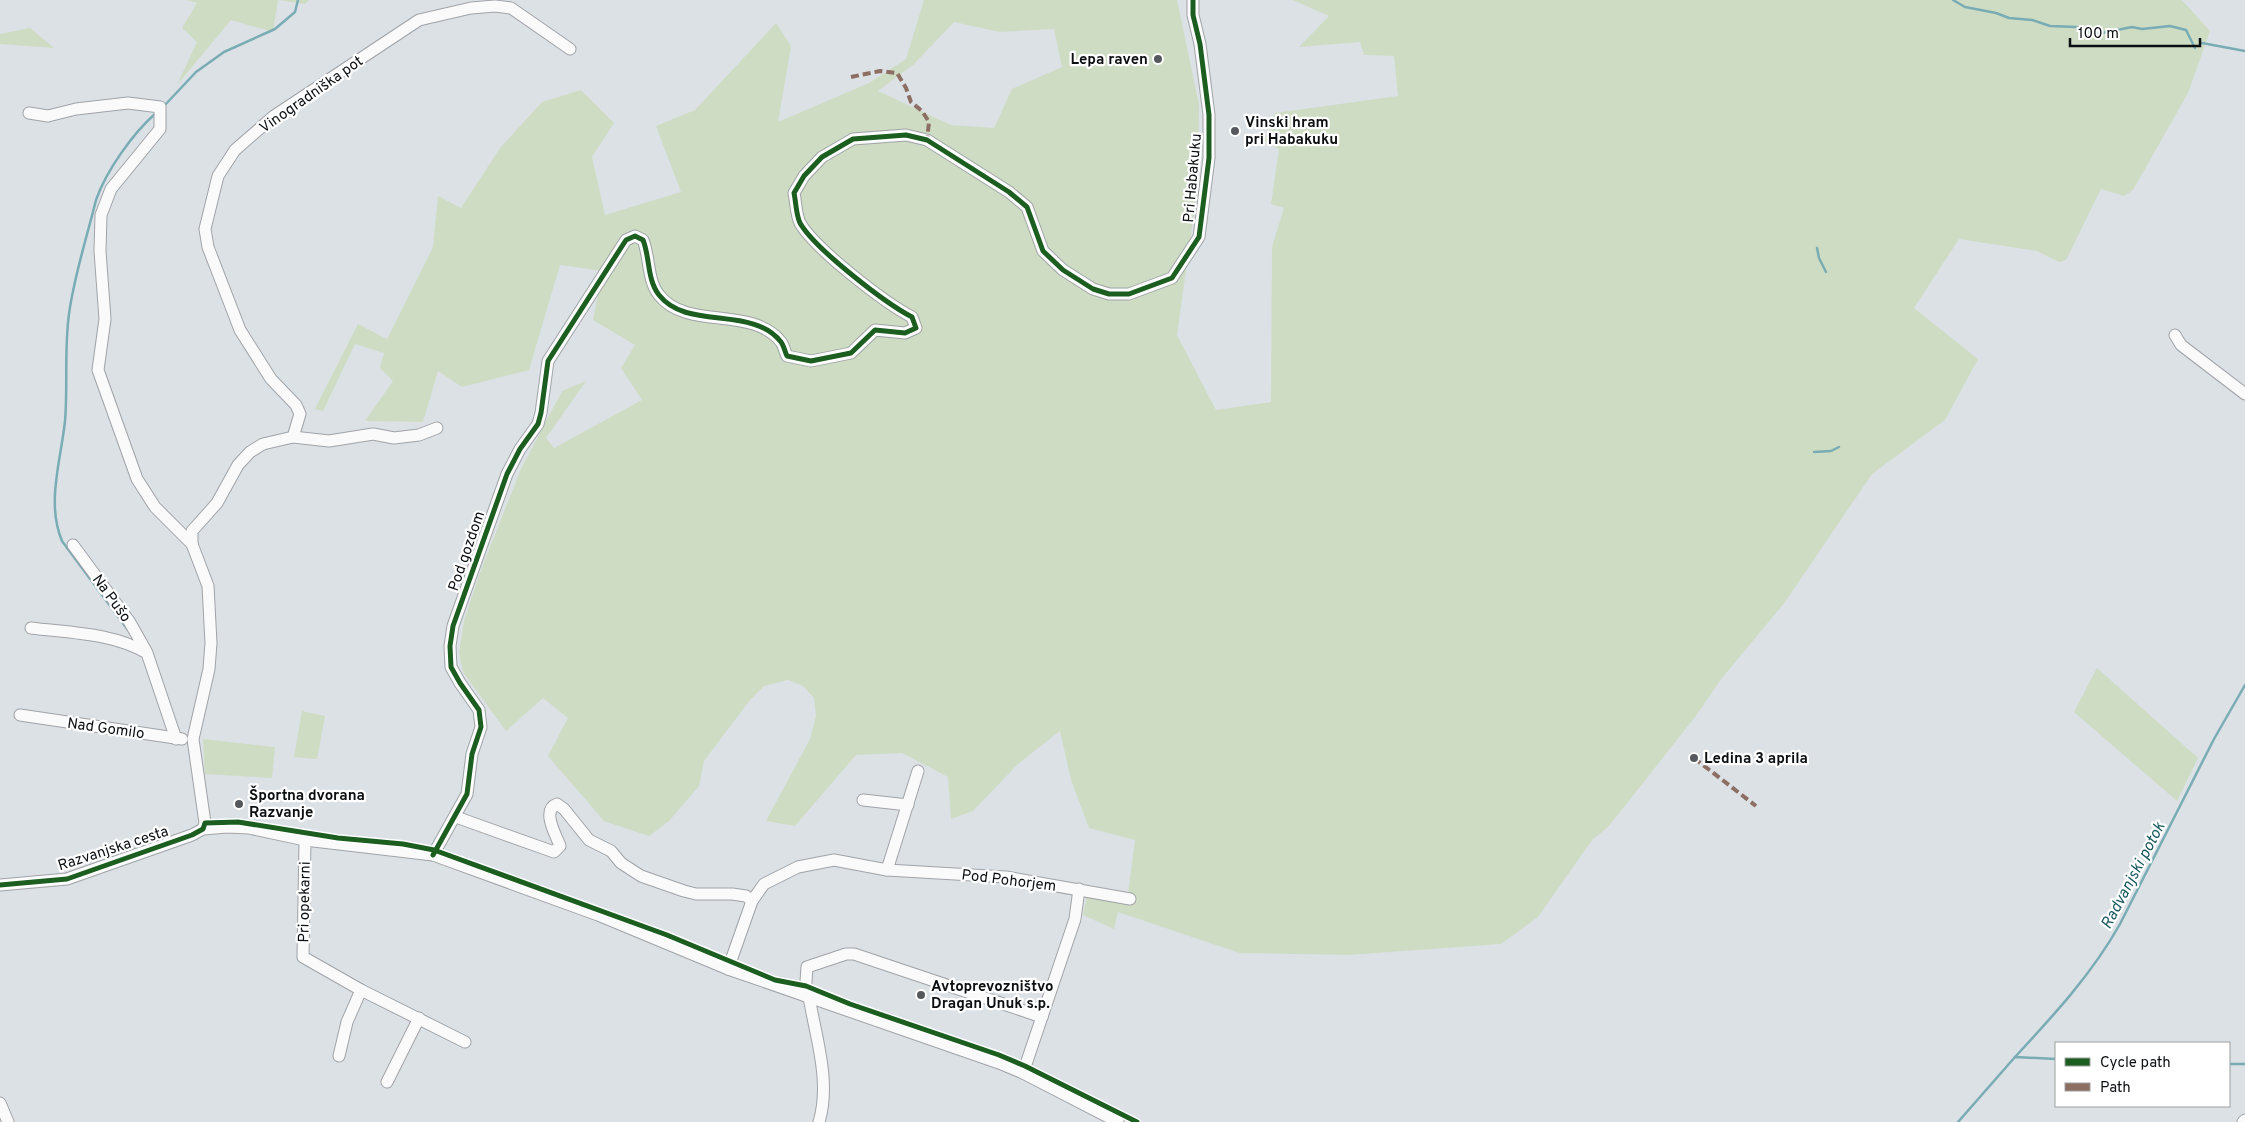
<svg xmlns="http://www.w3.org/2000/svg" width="2245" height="1122" viewBox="0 0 2245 1122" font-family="Overpass,sans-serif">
<rect width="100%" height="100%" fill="#dce1e6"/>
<!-- green -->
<g fill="#cedcc3" fill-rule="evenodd">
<polygon points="186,0 309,0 305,4 278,0 273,32 231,20 177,85 197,42 182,28 197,3"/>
<path d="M924,0H1177L1199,105L1198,184L1177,335L1216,410L1271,402L1272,247L1284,208L1271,204L1279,149L1264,141L1275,113L1398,96L1394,56L1364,55L1360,42L1299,47L1329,16L1293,0H2182L2210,31L2188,93L2133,190L2124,196L2101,189L2066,260L2059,262L2037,251L1959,239L1914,308L1978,359L1945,420L1872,474L1785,602L1722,678L1695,717L1609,826L1592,840L1538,917L1501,944L1348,955L1240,953L1118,912L1114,929L1083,915L1087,896L1127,901L1135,840L1089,828L1071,780L1060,731L1018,764L973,811L951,819L948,777L902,753L856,755L795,826L766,821L810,739L816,716L814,698L803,686L788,680L764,686L750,700L704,761L699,786L669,821L649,836L604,821L548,756L568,718L543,698L506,731L463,672L459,652L464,621L481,570L521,469L562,391L586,381L546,438L554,448L642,400L621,368L635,345L593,320L603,271L560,265L529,370L462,387L438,371L423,422L365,421L393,381L380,368L384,353L355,344L323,411L315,409L358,324L387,339L433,247L438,196L461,208L500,148L542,102L581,90L614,123L592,157L605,215L681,192L656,126L695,110L776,23L791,46L778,122L869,83L906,59ZM954,22L1000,32L1054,29L1062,67L1012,89L994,128L951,125L878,91L914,64Z"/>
<polygon points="30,28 54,48 0,44 0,34"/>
<polygon points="2097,668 2198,758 2177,801 2074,712"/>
<polygon points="302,711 325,716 317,759 294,757"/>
<polygon points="203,739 275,747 272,778 205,774"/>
</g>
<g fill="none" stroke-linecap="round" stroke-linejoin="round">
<!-- stream -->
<g stroke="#79acb4" stroke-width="2.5">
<polyline points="1953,0 1965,7 1996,13 2009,18 2032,20 2050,26 2076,27 2097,34 2132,27 2142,29 2170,26 2186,30 2195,48"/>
<polyline points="2202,43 2245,51"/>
<polyline points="164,106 196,72 224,52 275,29 295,12 298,0"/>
<polyline points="1817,248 1819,258 1826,272"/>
<polyline points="1814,452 1831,451 1839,447"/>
<path d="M128,630L62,541C46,503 61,460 65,421C68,386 64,350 69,314C74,276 87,237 96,200C106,171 133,133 156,113"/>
<path d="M2015,1057C2053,1016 2092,974 2120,924L2214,739L2245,685"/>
<polyline points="2229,1064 2245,1064"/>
<polyline points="1958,1122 2015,1057 2056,1059"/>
</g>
<!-- minor casing -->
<g stroke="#a0a3a7" stroke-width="13">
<g id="minor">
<polyline points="29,113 48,116 76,109 128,103 160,107 160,129 111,189 101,215 100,251 105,319 98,370 137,479 155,507 192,544 208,586 211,643 209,669 193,739 205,823 203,829"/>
<polyline points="2175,335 2181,345 2245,394"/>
<polyline points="293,437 329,441 373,434 394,438 419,435 437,428"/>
<polyline points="192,544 192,531 217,503 238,465 250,452 263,444 293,437 300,414 296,405 271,379 240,330 208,247 205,229 218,176 235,150 274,116 419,20 471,8 495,6 511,8 570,49"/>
<polyline points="73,545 129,621 146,651"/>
<path d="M31,628C71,633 112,633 147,653L176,739"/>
<polyline points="20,715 182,739"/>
<polyline points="863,800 908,805"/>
<path d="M456,817L554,852L560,846C556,835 541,810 557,804L564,809L589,840L611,851L621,863L641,876L684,891L696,894H732L746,896L752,901"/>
<polyline points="305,840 303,957 361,990 465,1042"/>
<path d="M433,855L467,794L472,754L481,727L479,710L460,683L451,667L450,646L453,626L507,474L520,449L538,424L541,413L548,361L626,240L635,236L643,240C650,257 647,280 659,295C687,331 752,305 781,342C784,346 785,352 787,356L811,361L851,353L875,330L905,333L916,328L912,317C885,303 815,249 800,223C796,215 796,202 794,193L804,176L822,157L853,139L906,135L927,140L1009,192L1027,207L1043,251L1063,270L1093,289L1109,294H1129L1172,278L1199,237L1209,158V115L1200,44L1193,15V0"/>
<polyline points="887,870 918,771"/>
<polyline points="0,885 67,879 192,835 203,829 227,827 249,828 305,840 433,855 598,915 728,969 999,1063 1023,1073 1118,1122"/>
<polyline points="728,969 752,901 764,884 798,867 834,860 887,870 1006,877 1130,899"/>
<polyline points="805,996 807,967 846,954 854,954 1042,1017"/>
<path d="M809,997C816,1038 831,1082 819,1122"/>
<polyline points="339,1056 347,1022 361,990"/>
<polyline points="1023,1073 1075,919 1079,889"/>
<polyline points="387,1082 419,1018"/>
<polyline points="0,1103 8,1122"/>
<polyline points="2243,1122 2245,1120"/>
</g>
</g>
<!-- minor -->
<use href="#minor" stroke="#fafafb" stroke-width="11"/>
<!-- quiet -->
<g stroke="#8d6e63" stroke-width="4" stroke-dasharray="8 4" stroke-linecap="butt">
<polyline points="851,77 880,71 897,73 906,88 911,102 922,111 929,122 927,140"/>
<polyline points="1694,758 1756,806"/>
</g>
<!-- cycleway casing -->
<g stroke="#fff" stroke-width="8">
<g id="cycleway">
<path d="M433,855L467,794L472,754L481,727L479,710L460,683L451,667L450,646L453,626L507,474L520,449L538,424L541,413L548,361L626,240L635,236L643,240C650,257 647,280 659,295C687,331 752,305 781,342C784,346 785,352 787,356L811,361L851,353L875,330L905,333L916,328L912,317C885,303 815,249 800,223C796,215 796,202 794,193L804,176L822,157L853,139L906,135L927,140L1009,192L1027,207L1043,251L1063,270L1093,289L1109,294H1129L1172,278L1199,237L1209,158V115L1200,44L1193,15V0"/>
<polyline points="0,885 67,879 192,835 203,829 205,823 238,822 338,838 403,844 434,850 667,935 775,980 806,986 850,1004 999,1055 1025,1066 1137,1122"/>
</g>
</g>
<!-- cycleway -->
<use href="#cycleway" stroke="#1b5e20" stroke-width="5"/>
</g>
<!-- markers -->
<g fill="#55585c" stroke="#fff" stroke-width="2">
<circle cx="1158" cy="59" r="5"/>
<circle cx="1235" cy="131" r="5"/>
<circle cx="1694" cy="758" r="5"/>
<circle cx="239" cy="804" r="5"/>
<circle cx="921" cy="995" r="5"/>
</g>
<g text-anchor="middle" stroke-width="4.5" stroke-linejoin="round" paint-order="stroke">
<!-- poi labels -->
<g font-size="15" font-weight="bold" fill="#0c0f12" stroke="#fff" text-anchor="start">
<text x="1148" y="64" text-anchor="end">Lepa raven</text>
<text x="1245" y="127">Vinski hram<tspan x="1245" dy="17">pri Habakuku</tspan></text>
<text x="1704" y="763">Ledina 3 aprila</text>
<text x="249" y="800">Športna dvorana<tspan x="249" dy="17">Razvanje</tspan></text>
<text x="931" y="991">Avtoprevozništvo<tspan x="931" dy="17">Dragan Unuk s.p.</tspan></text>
</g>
<!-- street labels -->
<g font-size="15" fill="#0c0f12" stroke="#fff">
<text transform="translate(311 94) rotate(-35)" y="5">Vinogradniška pot</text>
<text transform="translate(1192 178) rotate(-85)" y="5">Pri Habakuku</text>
<text transform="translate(466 551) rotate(-71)" y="5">Pod gozdom</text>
<text transform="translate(112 598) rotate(54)" y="5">Na Pušo</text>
<text transform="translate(106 728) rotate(8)" y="5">Nad Gomilo</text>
<text transform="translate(113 848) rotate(-18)" y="5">Razvanjska cesta</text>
<text transform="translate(1009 880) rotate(7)" y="5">Pod Pohorjem</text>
<text transform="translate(304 902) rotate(-89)" y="5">Pri opekarni</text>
</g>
<!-- water labels -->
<g font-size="16" font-style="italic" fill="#1b5960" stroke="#fff">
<text transform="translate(2132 875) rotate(-62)" y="6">Radvanjski potok</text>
</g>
</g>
<!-- legend -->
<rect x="2055" y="1042" width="175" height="65" fill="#ffffff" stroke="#9e9fa0"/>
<rect x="2065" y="1058" width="25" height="8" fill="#1b5e20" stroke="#9e9fa0"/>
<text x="2100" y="1067" font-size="15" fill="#0c0f12">Cycle path</text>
<rect x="2065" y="1083" width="25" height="8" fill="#8d6e63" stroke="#9e9fa0"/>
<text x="2100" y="1092" font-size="15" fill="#0c0f12">Path</text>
<!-- scale -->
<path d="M2070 38v8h130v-8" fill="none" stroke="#0c0f12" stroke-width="2.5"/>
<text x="2078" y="38" font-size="15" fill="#0c0f12" stroke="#ffffff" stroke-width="4" paint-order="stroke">100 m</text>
</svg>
